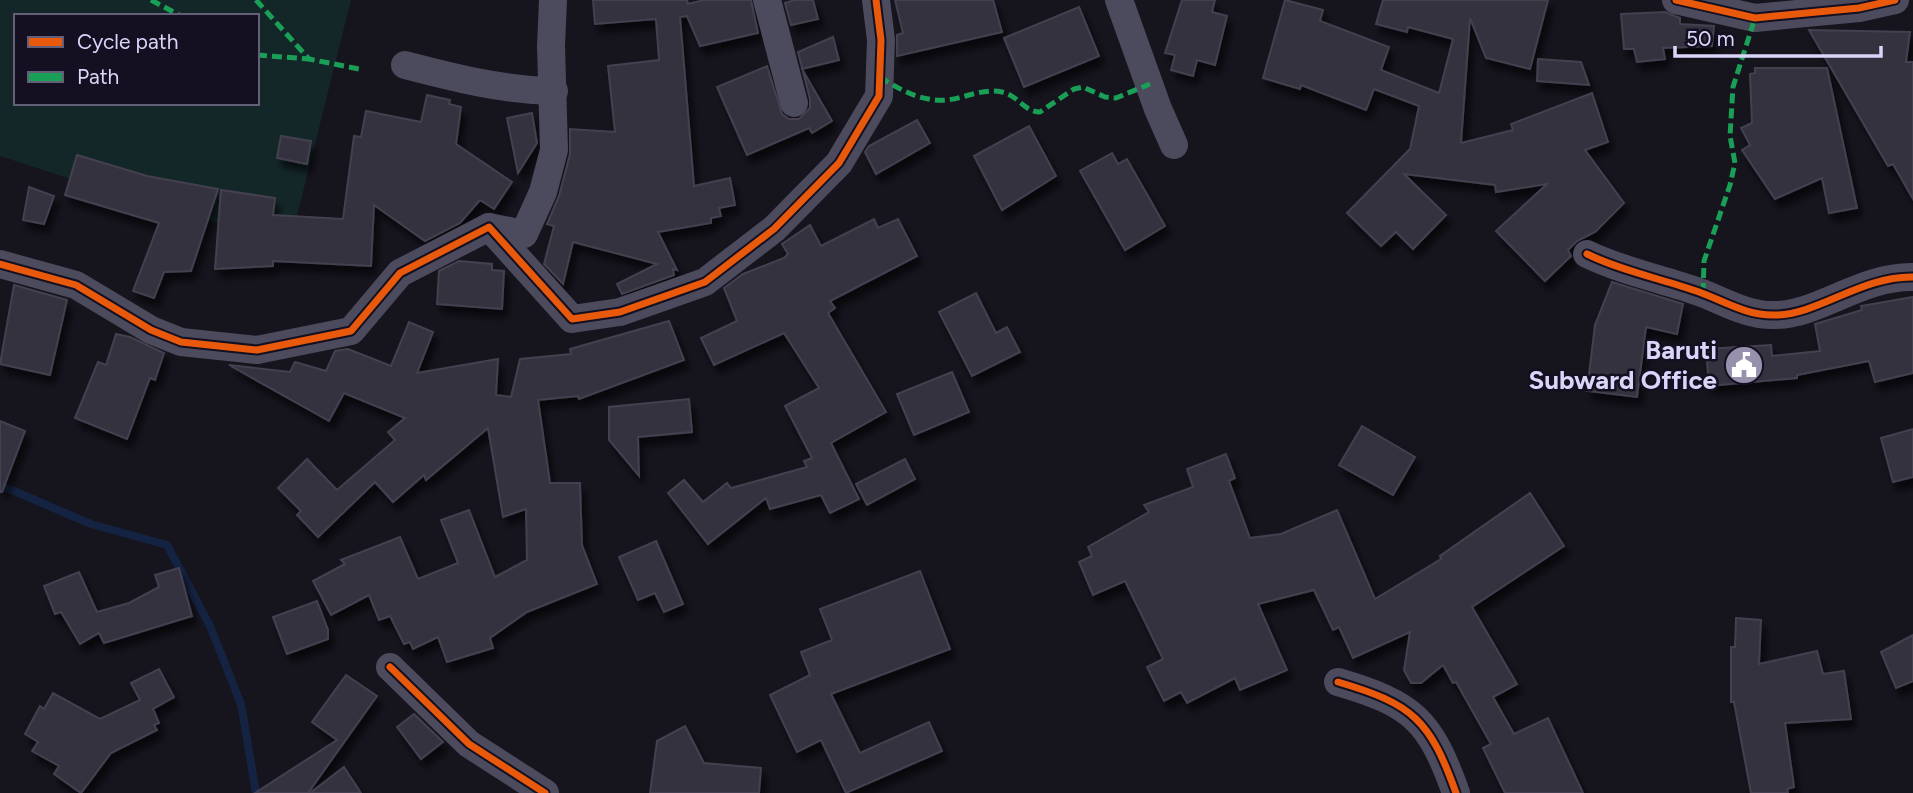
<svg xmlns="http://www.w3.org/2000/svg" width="1913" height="793" viewBox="0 0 1913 793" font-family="Figtree,sans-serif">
<defs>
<filter id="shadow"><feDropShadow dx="4.5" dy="8" stdDeviation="3.5" flood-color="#0009"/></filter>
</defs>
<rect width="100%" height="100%" fill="#16141d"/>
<!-- green -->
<path fill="#142728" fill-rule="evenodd" d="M0,0H351L291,240L175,213L0,156ZM16,16H257V103H16Z"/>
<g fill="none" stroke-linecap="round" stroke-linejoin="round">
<!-- stream -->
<polyline stroke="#152342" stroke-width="8" points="0,485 91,524 167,545 210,626 241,704 256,793"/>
</g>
<!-- building -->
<g fill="#36323f" stroke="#444050" stroke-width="2" filter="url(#shadow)">
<polygon points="593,0 687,0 688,4 704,0 751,0 758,33 700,46 687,16 680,17 694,186 730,178 735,205 719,208 721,216 711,218 711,223 658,232 677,270 673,269 674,275 622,294 617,284 657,264 573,242 563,284 544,264 554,226 547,224 559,196 570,154 570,129 615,132 608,66 659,60 656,19 595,24"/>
<polygon points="795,0 813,0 818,19 791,25 785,3"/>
<polygon points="895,0 993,0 1002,32 897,56 897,35 903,33"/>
<polygon points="1182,0 1215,0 1212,12 1227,16 1215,65 1197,60 1193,76 1171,70 1175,55 1165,53"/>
<polygon points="1285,0 1323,10 1320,21 1389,47 1381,70 1439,93 1453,39 1408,27 1407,32 1376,24 1383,0 1548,0 1530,69 1486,58 1470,18 1461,143 1513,130 1511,124 1592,93 1608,142 1585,150 1624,203 1595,232 1577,241 1568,250 1571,256 1545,281 1496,231 1547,184 1496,192 1495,185 1404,174 1446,215 1413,249 1396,232 1381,246 1347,213 1410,149 1419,106 1374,89 1366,110 1301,85 1300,89 1263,78"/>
<polygon points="1079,7 1099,56 1024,87 1004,38"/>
<polygon points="1665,12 1680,18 1680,24 1714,26 1712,46 1663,48 1665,59 1637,62 1634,49 1624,49 1621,14"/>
<polygon points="1809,30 1910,32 1906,62 1913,62 1913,199 1893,164 1888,166"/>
<polygon points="833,37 839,60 802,69 832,121 812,133 809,128 747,155 717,87 767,66 782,114 789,119 799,119 810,108 810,99 798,52"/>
<polygon points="1538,59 1581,62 1589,85 1537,81"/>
<polygon points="1755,68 1827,68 1857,208 1829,213 1822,178 1775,199 1742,150 1750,145 1741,128 1752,123 1750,74 1755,73"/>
<polygon points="427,95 450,100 449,104 461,107 456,144 512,182 494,209 480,200 460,223 425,241 374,205 371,266 273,261 273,266 215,269 221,190 275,198 273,215 343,219 354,136 361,137 366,111 421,122"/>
<polygon points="532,113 537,143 518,173 507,118"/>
<polygon points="917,120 930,143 876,174 865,152 869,146"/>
<polygon points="1029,126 1056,176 1002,210 974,156"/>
<polygon points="281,136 311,141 307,164 277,158"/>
<polygon points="1112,153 1118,164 1127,159 1165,226 1125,250 1080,171"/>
<polygon points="77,155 147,176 218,189 191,271 164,272 154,298 133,291 159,223 65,195"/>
<polygon points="29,187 54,196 44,224 23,220"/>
<polygon points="874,219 878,228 898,219 917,256 830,301 835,308 828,313 886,412 831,443 859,499 830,513 821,495 770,509 766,498 708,544 668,493 684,480 703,502 727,483 731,488 807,467 804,461 812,458 785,406 819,388 784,333 714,365 701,338 737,321 724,288 743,274 784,258 788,254 782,244 810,225 821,246"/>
<polygon points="459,261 492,264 492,270 504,271 502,309 437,304 439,271"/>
<polygon points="1612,282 1683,304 1677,334 1646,327 1637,397 1587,391 1595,325"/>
<polygon points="14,285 67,300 50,375 0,364"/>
<polygon points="976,293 996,333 1007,327 1020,352 972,376 939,312"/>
<polygon points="1913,297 1913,373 1875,382 1869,361 1797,375 1797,378 1709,386 1706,349 1771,345 1772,356 1820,351 1815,324 1862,310 1861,306"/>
<polygon points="669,321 684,360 579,399 578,396 538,400 550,483 580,483 582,545 597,584 527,612 490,638 493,648 447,662 438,637 413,649 410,642 404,644 390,616 379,620 369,595 331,615 313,581 345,564 341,560 400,537 418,579 458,563 441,520 469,510 495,577 527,560 526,509 503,517 488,428 426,480 424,475 393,502 375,482 318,537 297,515 301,511 278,488 307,459 337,490 395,440 388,432 405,418 344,393 329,421 229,365 290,372 295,362 326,371 335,351 348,349 391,366 409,322 433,332 417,373 498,359 496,395 511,397 520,359 571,354 570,349"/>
<polygon points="116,334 130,337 164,353 155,380 150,378 127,439 75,418 98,362 106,365"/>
<polygon points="952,372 969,412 914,435 897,394"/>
<polygon points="689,399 692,432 638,437 639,476 609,440 609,407"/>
<polygon points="0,421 25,431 2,492 0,492"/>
<polygon points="1362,426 1415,457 1393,495 1339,465"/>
<polygon points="1913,429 1913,477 1893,482 1881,438"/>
<polygon points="1226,454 1235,478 1229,481 1250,538 1281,534 1337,510 1375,599 1441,559 1440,556 1530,493 1564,546 1472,607 1517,684 1493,697 1514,734 1548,718 1583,793 1505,793 1483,748 1491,744 1456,682 1453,683 1443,665 1421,683 1411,683 1404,670 1410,632 1353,658 1339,627 1333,630 1314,590 1258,604 1287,670 1240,690 1235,678 1187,703 1181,692 1164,701 1147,667 1163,659 1125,581 1093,595 1079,562 1092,556 1088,547 1149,512 1144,505 1193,487 1187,469"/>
<polygon points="905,459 915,479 867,505 856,484"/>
<polygon points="656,541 683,604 664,612 655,593 638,600 619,557"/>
<polygon points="179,568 192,616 104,643 99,633 80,644 61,612 55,614 44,586 79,572 97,612 129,603 159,587 155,575"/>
<polygon points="920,571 950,649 831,694 860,753 929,722 942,751 846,793 821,740 797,752 770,695 810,675 801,652 832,640 820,609"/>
<polygon points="317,601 328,630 328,639 287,654 273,617"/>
<polygon points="1736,618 1761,620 1759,664 1817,651 1823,674 1844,671 1851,719 1785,723 1794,787 1787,789 1788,793 1751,793 1734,702 1731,702 1731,647 1735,647"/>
<polygon points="1913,635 1913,681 1896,688 1881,652"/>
<polygon points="159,669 174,697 153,709 159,723 154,725 157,730 111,753 81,793 54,774 59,766 32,751 38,742 25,734 40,706 44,709 53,693 100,719 140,700 131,683"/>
<polygon points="346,675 377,696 308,793 255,793 337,740 312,722"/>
<polygon points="414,714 443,742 421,759 397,727"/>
<polygon points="685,726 704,763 761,768 759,793 650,793 657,741"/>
<polygon points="344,767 361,793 310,793"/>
</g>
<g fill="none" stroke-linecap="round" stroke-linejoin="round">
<!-- street -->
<g stroke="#4c4a5d" stroke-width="28">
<polyline points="767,0 794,103"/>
<polyline points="1119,0 1158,109 1174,145"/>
<polyline points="1676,0 1755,18 1859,8 1895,0"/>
<path d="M405,65C455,78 502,90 554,91"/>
<polyline points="489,227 524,234 543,192 554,150 551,46 553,0"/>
<path d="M1587,254C1622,271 1662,279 1699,292C1724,301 1747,316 1775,315C1818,315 1861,276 1913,277"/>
<polyline points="0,264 76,285 151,330 181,342 257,350 351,331 400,273 489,227 572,319 620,312 705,282 774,229 839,163 879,96 881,40 876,0"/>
<polyline points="390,667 469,744 545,793"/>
<path d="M1338,682C1413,704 1430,720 1456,793"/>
</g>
<!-- quiet -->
<g stroke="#1a9f57" stroke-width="5" stroke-dasharray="10 5" stroke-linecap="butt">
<polyline points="151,0 181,16"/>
<polyline points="256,0 309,59 359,69"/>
<polyline points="257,55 309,59"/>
<path d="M880,77C900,90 922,102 947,100C965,98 983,88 1002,92C1018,95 1024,112 1040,112L1074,89L1083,87L1105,97L1116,98L1150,84"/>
<polyline points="1703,293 1704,261 1730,185 1735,163 1730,136 1733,87 1755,18"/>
</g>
<!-- cycleway casing -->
<g stroke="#141021" stroke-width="11">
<g id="cycleway">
<polyline points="1676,0 1755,18 1859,8 1895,0"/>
<path d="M1587,254C1622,271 1662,279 1699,292C1724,301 1747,316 1775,315C1818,315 1861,276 1913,277"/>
<polyline points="0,264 76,285 151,330 181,342 257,350 351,331 400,273 489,227 572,319 620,312 705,282 774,229 839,163 879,96 881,40 876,0"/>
<polyline points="390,667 469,744 545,793"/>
<path d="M1338,682C1413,704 1430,720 1456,793"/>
</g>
</g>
<!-- cycleway -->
<use href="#cycleway" stroke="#e8590c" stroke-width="7"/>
</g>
<!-- icons -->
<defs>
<g id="civic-disc" transform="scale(2.0125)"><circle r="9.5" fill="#9791ad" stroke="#141021"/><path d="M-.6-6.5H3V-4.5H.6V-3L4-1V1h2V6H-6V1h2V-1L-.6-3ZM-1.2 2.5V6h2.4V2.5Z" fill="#fff"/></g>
</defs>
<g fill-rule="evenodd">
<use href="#civic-disc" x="1744" y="365"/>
</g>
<g text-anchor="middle" stroke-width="5" stroke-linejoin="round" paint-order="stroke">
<!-- poi labels -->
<g font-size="26" font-weight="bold" fill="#dcd5fa" stroke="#141021" text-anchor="end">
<text x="1717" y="359">Baruti<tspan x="1717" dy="30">Subward Office</tspan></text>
</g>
</g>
<!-- legend -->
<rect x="14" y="14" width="245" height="91" fill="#141021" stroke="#645f78" stroke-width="2"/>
<rect x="28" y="37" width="35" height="10" fill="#e8590c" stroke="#645f78" stroke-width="2"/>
<text x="77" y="49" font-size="21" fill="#dcd5fa">Cycle path</text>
<rect x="28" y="72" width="35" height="10" fill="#1a9f57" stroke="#645f78" stroke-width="2"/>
<text x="77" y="84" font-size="21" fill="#dcd5fa">Path</text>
<!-- scale -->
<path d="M1675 46v10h206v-10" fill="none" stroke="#dcd5fa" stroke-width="3.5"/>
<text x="1686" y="46" font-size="21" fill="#dcd5fa" stroke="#141021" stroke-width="5" paint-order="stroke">50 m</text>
</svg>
